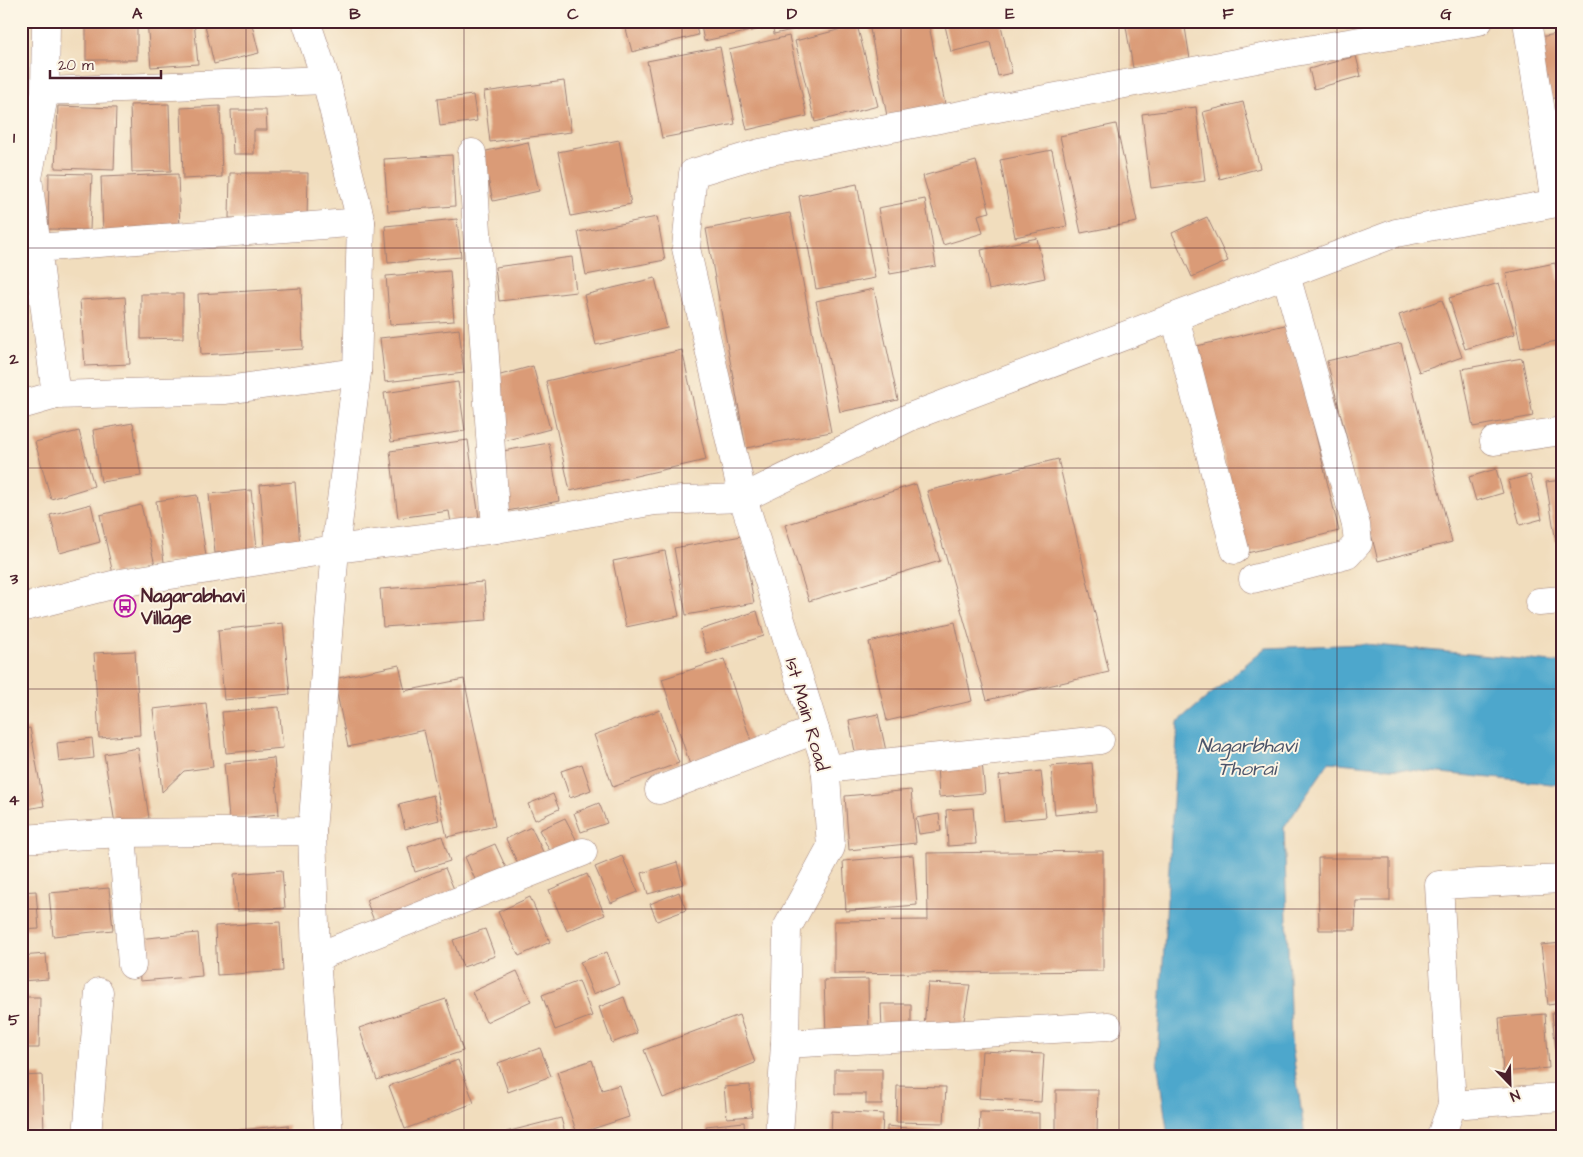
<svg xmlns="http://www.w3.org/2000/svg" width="1583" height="1157" viewBox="0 0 1583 1157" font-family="'Architects Daughter',sans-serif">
<rect width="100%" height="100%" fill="#fcf5e5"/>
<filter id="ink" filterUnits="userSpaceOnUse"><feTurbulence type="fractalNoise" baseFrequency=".02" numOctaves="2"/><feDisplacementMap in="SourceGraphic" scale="10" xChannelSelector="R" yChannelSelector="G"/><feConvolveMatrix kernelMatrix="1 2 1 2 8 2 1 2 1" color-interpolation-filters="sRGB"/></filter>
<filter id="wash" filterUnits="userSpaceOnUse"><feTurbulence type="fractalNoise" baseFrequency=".0096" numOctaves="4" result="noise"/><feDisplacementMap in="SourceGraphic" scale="20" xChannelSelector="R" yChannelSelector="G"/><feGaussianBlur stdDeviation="1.12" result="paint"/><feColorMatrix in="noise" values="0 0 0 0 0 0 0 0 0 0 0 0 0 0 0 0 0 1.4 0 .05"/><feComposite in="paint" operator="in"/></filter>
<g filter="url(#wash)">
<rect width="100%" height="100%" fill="#f1ddbd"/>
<!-- water -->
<polygon fill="#4ea7cc" stroke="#4c637c" points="1365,644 1562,663 1562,785 1329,762 1284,828 1291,1040 1305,1136 1168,1136 1157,1060 1178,722 1265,648"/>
<g id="blocks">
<!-- building -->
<g fill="#da9b77">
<rect x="86" y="21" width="51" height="39"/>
<polygon points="147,21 194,21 198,64 151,67"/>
<polygon points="204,21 251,21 259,53 214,64"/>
<polygon points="624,21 695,21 698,35 632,52"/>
<polygon points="700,21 763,21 765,28 704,41"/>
<polygon points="772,21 828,21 828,22 774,34"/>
<polygon points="884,21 928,21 945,104 887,116 869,24"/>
<polygon points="944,21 1000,21 1012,73 998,76 990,42 951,52"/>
<polygon points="1125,21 1184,21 1190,59 1133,68"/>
<polygon points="1254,21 1296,21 1296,22 1255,28"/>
<polygon points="857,25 878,106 815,122 795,41"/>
<polygon points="1562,33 1562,97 1543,100 1534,38"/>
<polygon points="789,36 807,116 747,130 729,50"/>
<polygon points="720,47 735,124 662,138 647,61"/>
<polygon points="1356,56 1361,76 1314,89 1309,69"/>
<polygon points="564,81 571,132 490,142 484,92"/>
<polygon points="473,95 477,121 440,126 437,99"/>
<polygon points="1243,102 1260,168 1220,179 1203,112"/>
<polygon points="169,104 171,171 132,172 130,105"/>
<polygon points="58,106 116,108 114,170 55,168"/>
<polygon points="220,106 222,177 183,179 181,108"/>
<polygon points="1196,107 1205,181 1151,188 1142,114"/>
<polygon points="231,110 266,110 267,130 254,130 254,154 233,154"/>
<polygon points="1116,124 1137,222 1081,233 1060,136"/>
<polygon points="619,140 631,204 571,216 558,152"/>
<polygon points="528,142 539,191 493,201 482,152"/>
<polygon points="1052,150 1067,226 1015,237 1000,160"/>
<polygon points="452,155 455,206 388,211 384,159"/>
<polygon points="976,161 990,212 978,215 983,233 943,245 923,176"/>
<polygon points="49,173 92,174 90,230 48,229"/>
<polygon points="230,173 308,173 307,219 229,218"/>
<polygon points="178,174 180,231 103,233 101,177"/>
<polygon points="857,184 875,278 816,289 799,196"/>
<polygon points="925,199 936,266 890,274 878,208"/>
<polygon points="790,213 831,432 746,448 706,229"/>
<polygon points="657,217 665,260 586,275 578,232"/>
<polygon points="1207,217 1228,261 1192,277 1172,233"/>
<polygon points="457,219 461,257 388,263 385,226"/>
<polygon points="1037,238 1045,278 989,290 981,250"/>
<polygon points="572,257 576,292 499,301 495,267"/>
<polygon points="1555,263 1562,295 1562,340 1521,348 1506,273"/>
<polygon points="450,271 454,321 390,325 386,276"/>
<polygon points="655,278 667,328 596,345 584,295"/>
<polygon points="1499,283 1515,334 1465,349 1449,298"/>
<polygon points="301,288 303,349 201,355 198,294"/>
<polygon points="874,289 898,400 840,412 816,301"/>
<polygon points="141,294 183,294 183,338 141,339"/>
<polygon points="125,297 130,364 85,366 80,300"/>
<polygon points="1442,300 1462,357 1419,372 1399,315"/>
<polygon points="1289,324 1339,531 1247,553 1197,346"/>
<polygon points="459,329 464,373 385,382 380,338"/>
<polygon points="1401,343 1452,542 1378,561 1327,361"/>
<polygon points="682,350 706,460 570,491 546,381"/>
<polygon points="1522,358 1533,416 1473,427 1462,369"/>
<polygon points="533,366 550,429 504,441 497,376"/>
<polygon points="458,382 465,431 391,442 384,393"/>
<polygon points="133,423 141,476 101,482 93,430"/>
<polygon points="79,431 94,486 51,499 35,442"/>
<polygon points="468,440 480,525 452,529 449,511 398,518 390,451"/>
<polygon points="549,443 559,501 507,511 497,452"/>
<polygon points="1058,459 1109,672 987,700 927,491"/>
<polygon points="1496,469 1503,493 1476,501 1469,477"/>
<polygon points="1530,475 1542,519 1520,525 1508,481"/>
<polygon points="1562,480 1562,541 1556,542 1546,482"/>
<polygon points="295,482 300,546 265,549 260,485"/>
<polygon points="916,484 940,561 809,601 785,525"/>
<polygon points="251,490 257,549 215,553 209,494"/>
<polygon points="197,495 206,556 164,562 156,501"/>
<polygon points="91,504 100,542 60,553 50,515"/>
<polygon points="141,505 155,565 113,574 100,515"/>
<polygon points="742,536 754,603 686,615 674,548"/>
<polygon points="665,551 679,616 626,627 613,561"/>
<polygon points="484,582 487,620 383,627 380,589"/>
<polygon points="757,611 764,636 707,654 700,630"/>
<polygon points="955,622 972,701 887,721 869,642"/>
<polygon points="283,623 290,694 224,700 218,630"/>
<polygon points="135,651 140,735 99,738 94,653"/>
<polygon points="724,659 753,747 691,768 662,679"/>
<polygon points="399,665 405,691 464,679 495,826 447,837 424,730 348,747 334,679"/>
<polygon points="206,703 213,767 184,771 162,792 153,709"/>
<polygon points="279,707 283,748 226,753 222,712"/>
<polygon points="660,710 679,763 613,787 594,735"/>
<polygon points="878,714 886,751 856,757 849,720"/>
<polygon points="30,728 44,806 21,810 21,730"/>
<polygon points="92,738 94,758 59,762 57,743"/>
<polygon points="138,748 149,818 115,824 104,754"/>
<polygon points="274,758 279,814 229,819 224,763"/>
<polygon points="982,762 985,793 939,797 937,766"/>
<polygon points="1092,763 1096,811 1055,815 1051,766"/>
<polygon points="582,764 591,790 570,798 561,771"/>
<polygon points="1041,771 1046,817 1004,821 999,776"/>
<polygon points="911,790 916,843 849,850 845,796"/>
<polygon points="553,794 559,809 535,820 528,804"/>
<polygon points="433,795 439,820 405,829 399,804"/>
<polygon points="599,803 607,823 581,832 574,813"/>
<polygon points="973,808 976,844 948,846 946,810"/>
<polygon points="939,814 941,831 919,834 916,818"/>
<polygon points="565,818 577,841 551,853 539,830"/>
<polygon points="531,827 545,856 520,868 506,839"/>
<polygon points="442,836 450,861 415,872 408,847"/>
<polygon points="495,844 508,872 478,886 465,857"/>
<polygon points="1103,851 1103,971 834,974 834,921 928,920 927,853"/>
<polygon points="913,855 917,905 846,911 843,861"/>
<polygon points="622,856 638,892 611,903 595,867"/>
<polygon points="1318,858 1390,858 1390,901 1356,901 1355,930 1319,930"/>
<polygon points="677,862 683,884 648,894 642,873"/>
<polygon points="445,868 456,894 376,926 366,900"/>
<polygon points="282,870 285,908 237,911 234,874"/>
<polygon points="587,874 605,915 567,931 549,890"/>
<polygon points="109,888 113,930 53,936 49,893"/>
<polygon points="36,891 39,929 21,930 21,892"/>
<polygon points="679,892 686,910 657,921 650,904"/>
<polygon points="530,897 550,942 519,956 498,912"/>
<polygon points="280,922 283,971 217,975 215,926"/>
<polygon points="485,929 495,956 463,967 453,940"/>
<polygon points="198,933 202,976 140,981 137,939"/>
<polygon points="1562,943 1562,1003 1548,1005 1541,945"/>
<polygon points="607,952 619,984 593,994 580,962"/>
<polygon points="46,954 48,979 21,981 21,956"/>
<polygon points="517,971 531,1001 486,1022 472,992"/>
<polygon points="868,979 869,1034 826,1035 824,980"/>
<polygon points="579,981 592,1016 555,1030 542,995"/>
<polygon points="928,983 970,985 963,1026 924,1027"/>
<polygon points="21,997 40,997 39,1048 21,1048"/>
<polygon points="624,997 637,1033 612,1043 599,1007"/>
<polygon points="446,999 463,1051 377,1080 359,1028"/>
<polygon points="881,1004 911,1004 911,1031 882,1031"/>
<polygon points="1562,1012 1562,1071 1558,1071 1552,1013"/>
<polygon points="1545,1014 1549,1068 1503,1072 1499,1018"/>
<polygon points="739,1015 755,1063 663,1098 644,1050"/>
<polygon points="540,1048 551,1076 508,1092 498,1063"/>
<polygon points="982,1051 1044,1054 1041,1102 979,1098"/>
<polygon points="458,1060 474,1103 405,1129 389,1086"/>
<polygon points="592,1060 602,1090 619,1085 629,1117 577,1134 557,1072"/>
<polygon points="835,1069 882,1069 882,1104 866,1104 866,1094 835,1094"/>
<polygon points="42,1075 44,1131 21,1131 21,1076"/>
<polygon points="750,1085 752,1116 727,1118 724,1087"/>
<polygon points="897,1086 946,1087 944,1123 896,1122"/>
<polygon points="1056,1090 1098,1090 1097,1136 1056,1136"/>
<polygon points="832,1111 883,1114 882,1136 831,1136"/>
<polygon points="980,1112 1039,1113 1039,1136 979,1136"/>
<polygon points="561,1118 566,1136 507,1136 506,1132"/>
<polygon points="744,1122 745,1136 707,1136 706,1126"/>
<polygon points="288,1125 289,1136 202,1136 202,1134"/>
<polygon points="887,1126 936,1131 936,1136 887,1136"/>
</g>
</g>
</g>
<g filter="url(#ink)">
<use href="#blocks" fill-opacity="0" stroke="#9e7e74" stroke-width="1"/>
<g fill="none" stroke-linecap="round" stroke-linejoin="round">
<!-- minor casing -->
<g stroke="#9e7e74" stroke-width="29">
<g id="minor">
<polyline points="46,21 45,91 28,178 56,395"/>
<polyline points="1527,21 1555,203"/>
<polyline points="45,91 326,80"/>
<polyline points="472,153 496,529"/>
<polyline points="37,248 361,222"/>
<polyline points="1175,317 1235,550"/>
<polyline points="21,405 56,395 226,390 357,372 361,222 326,80 306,21"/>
<polyline points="1494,441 1562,431"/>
<polyline points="335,549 357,372"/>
<polyline points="1253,579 1347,555 1358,543 1356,525 1286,275"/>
<polyline points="1539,602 1562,600"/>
<polyline points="825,769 1100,740"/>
<polyline points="659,790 815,730"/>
<polyline points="122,833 132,965"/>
<polyline points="21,839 122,833 312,831"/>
<polyline points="316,957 583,852"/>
<polyline points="785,1044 1108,1026"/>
<polyline points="1452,1105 1439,885 1562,879"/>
<polyline points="87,1136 99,992"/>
<polyline points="779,1136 785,1044 787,928 831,847 825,762 743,498 686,248 693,173 760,153 1289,53 1479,21"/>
<polyline points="1441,1136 1452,1105 1562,1097"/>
</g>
</g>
<!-- tertiary casing -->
<g stroke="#9e7e74" stroke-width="29">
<g id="tertiary">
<polyline points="21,608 120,583 335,549 496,529 655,501 743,498 910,417 1396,233 1562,202"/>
<polyline points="329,1136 316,957 312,831 335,549"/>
</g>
</g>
<!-- minor -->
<use href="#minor" stroke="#fff" stroke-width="28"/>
<!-- tertiary -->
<use href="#tertiary" stroke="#fff" stroke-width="28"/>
</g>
</g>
<!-- grid -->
<path fill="none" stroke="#4a1f2b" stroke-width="1" stroke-opacity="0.55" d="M246,21V1136M464,21V1136M682,21V1136M901,21V1136M1119,21V1136M1337,21V1136M21,248H1562M21,468H1562M21,689H1562M21,909H1562"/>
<!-- icons -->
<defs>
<g id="bus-ring" transform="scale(1.125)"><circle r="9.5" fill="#fcf5e5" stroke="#b5179e" stroke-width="1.5"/><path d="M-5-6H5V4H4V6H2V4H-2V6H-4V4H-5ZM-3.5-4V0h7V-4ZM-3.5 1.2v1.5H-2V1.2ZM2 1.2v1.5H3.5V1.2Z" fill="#b5179e"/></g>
</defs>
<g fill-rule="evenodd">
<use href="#bus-ring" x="125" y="606"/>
</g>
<g text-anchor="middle" stroke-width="4" stroke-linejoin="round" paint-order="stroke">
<!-- poi labels -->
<g font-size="19" font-weight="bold" fill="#4a1f2b" stroke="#fcf5e5" text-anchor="start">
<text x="141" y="602">Nagarabhavi<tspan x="141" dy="22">Village</tspan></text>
</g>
<!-- street labels -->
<g font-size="19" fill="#4a1f2b" stroke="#fcf5e5">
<text transform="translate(808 714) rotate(74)" y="7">1st Main Road</text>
</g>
<!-- water labels -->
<g font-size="20" font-style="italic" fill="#4c556b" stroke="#fcf5e5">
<text x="1247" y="752">Nagarbhavi<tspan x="1247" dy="23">Thorai</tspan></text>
</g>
</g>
<!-- margin -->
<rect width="1583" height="1157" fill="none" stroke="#fcf5e5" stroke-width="55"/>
<!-- north arrow -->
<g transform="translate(1510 1084) rotate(157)" stroke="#fcf5e5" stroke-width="4" paint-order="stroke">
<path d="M0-4L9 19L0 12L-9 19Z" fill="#4a1f2b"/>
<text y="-8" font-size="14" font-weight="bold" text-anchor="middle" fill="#4a1f2b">N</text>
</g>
<!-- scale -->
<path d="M50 70v8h111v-8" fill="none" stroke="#4a1f2b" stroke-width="2.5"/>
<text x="58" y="70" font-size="15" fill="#4a1f2b" stroke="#fcf5e5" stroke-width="4" paint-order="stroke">20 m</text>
<rect x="28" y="28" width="1528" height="1102" fill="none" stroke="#4a1f2b" stroke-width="2"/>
<g font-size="16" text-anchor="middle" font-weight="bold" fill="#4a1f2b">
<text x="137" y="19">A</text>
<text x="355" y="19">B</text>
<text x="573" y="19">C</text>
<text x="792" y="19">D</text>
<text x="1010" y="19">E</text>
<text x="1228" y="19">F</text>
<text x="1446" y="19">G</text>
<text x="14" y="143">1</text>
<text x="14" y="364">2</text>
<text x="14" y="584">3</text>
<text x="14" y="805">4</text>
<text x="14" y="1025">5</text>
</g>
</svg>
